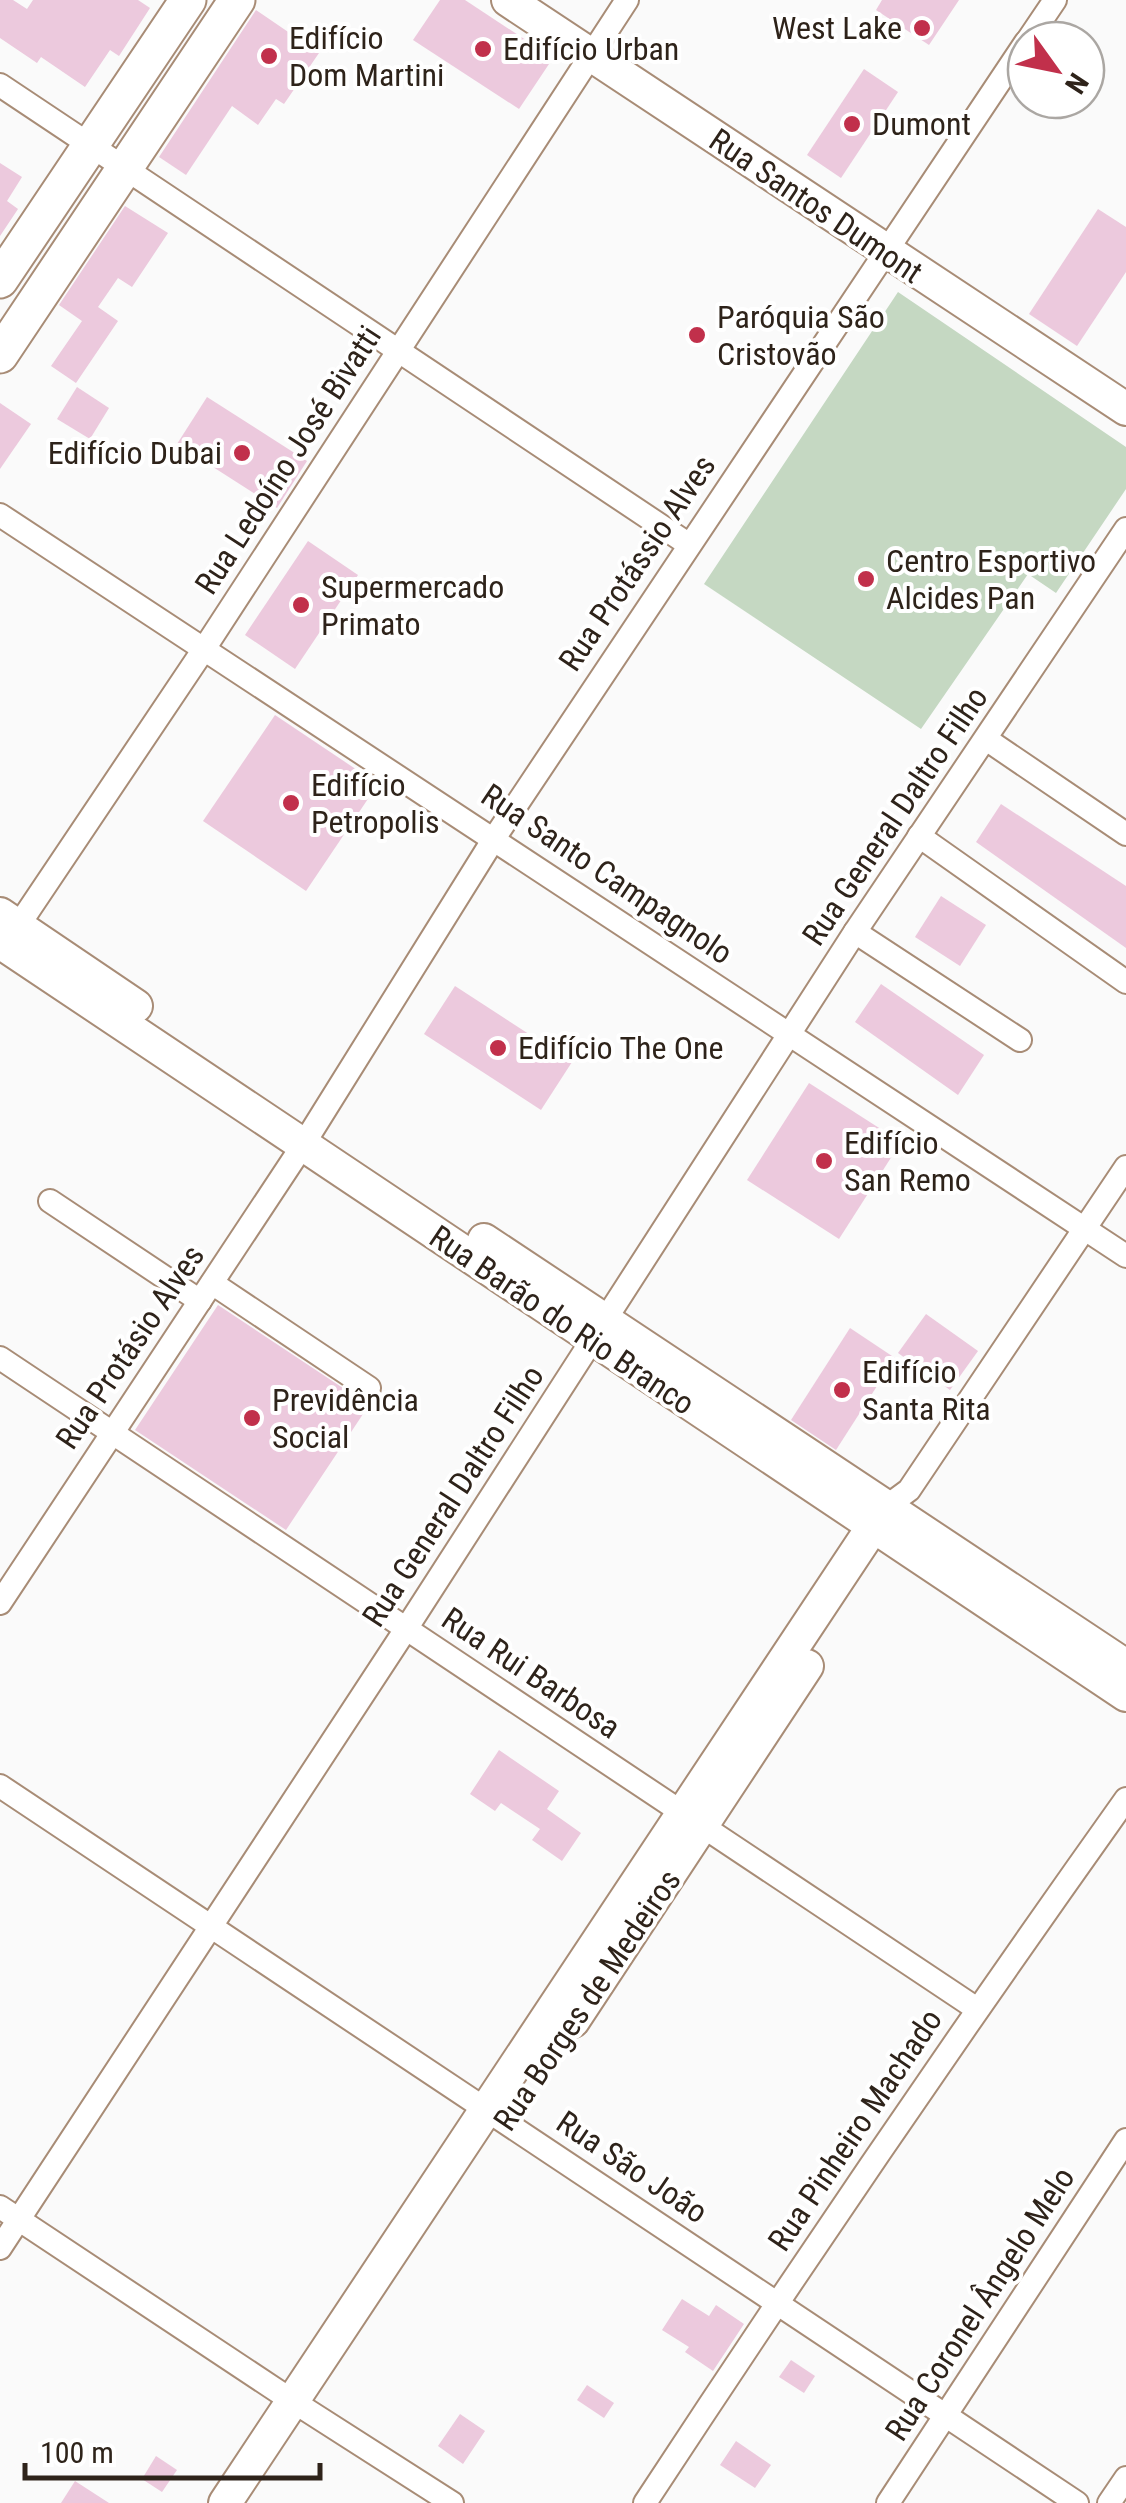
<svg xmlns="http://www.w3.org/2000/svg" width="1126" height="2503" viewBox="0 0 1126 2503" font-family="'Roboto Condensed',sans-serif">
<rect width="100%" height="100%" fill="#fafafa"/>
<!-- green -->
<polygon fill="#c5d8c2" points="898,292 1126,447 1126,489 1056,593 1028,574 921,729 704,584"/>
<!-- building -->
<g fill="#ecc9dd">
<polygon points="0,0 13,0 27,9 33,0 138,0 150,8 119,56 110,50 85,87 41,57 37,63 0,38"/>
<polygon points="440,0 465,0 553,58 519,109 413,40"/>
<polygon points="882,0 959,0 929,45 876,10"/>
<polygon points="256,10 319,53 284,104 276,99 258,125 232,106 186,175 159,157"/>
<polygon points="864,69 898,92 841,178 807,155"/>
<polygon points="0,163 22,177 7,201 18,209 0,236"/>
<polygon points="125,206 168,233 132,287 118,278 98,307 118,321 76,383 51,366 82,321 59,305"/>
<polygon points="1098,209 1126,227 1126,272 1077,346 1029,314"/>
<polygon points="77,387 109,408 90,439 57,419"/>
<polygon points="207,397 307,461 277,508 177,444"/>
<polygon points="0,403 31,424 0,469"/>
<polygon points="308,541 358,575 295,669 245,635"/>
<polygon points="275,715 378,784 306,891 203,821"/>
<polygon points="1001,804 1126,886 1126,948 976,842"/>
<polygon points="941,896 986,925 960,966 915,937"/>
<polygon points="881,984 984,1055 958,1095 855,1022"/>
<polygon points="455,986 572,1062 541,1110 424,1034"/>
<polygon points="809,1083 901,1142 839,1239 747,1180"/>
<polygon points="218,1305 361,1400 371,1402 286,1530 135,1430"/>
<polygon points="926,1314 978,1351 950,1390 898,1353"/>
<polygon points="850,1328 895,1358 836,1450 791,1420"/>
<polygon points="499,1750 559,1791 547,1809 581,1833 562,1861 532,1840 540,1829 501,1803 495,1811 470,1794"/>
<polygon points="682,2299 709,2316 716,2305 744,2324 713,2371 685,2352 689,2347 662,2330"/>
<polygon points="791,2360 815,2376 804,2393 779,2377"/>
<polygon points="587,2385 614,2403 604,2418 577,2400"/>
<polygon points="460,2414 485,2431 463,2464 438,2446"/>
<polygon points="736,2441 771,2465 755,2488 720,2465"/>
<polygon points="156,2456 177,2470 162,2492 142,2479"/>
<polygon points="75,2481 109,2503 61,2503"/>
</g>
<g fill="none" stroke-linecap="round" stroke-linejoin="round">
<!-- street casing -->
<g stroke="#a88c76" stroke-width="26">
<g id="street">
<polyline points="1028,40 1055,0"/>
<polyline points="0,85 688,544"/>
<path d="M0,515C375,762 752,1006 1126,1256"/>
<polyline points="986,739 1126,834"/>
<polyline points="919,836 1126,982"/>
<polyline points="855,932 1020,1040"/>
<polyline points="10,938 204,649 627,0"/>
<polyline points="50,1201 200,1301"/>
<polyline points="212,1283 369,1388"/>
<polyline points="0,1358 977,2009"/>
<polyline points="886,1507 909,1490 1126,1167"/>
<polyline points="0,1603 303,1145 495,837 1026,42"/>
<polyline points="0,1786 1077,2503"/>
<polyline points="0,2207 291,2400 452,2503"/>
<polyline points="0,2248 406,1629 855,932 1126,529"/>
<path d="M645,2503C801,2265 961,2031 1126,1799"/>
<polyline points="888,2503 1126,2140"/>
<polyline points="1109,2503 1126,2478"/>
</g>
</g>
<!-- secondary casing -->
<g stroke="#a88c76" stroke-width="36">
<g id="secondary">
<polyline points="508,0 1126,409"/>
<polyline points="0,914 136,1006"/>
<polyline points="0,942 1126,1695"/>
<polyline points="484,1240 1126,1666"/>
<polyline points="573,2021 807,1666"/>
<polyline points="225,2503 884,1510"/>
</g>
</g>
<!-- primary casing -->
<g stroke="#a88c76" stroke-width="39">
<g id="primary">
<polyline points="0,280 188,0"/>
<polyline points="0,355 237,0"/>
</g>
</g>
<!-- street -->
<use href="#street" stroke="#fff" stroke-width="22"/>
<!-- secondary -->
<use href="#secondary" stroke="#fff" stroke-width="32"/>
<!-- primary -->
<use href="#primary" stroke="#fff" stroke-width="35"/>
</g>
<!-- markers -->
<g fill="#c1304b" stroke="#fff" stroke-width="4">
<circle cx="922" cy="28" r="10"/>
<circle cx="483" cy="49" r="10"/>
<circle cx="269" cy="56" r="10"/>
<circle cx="852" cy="124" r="10"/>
<circle cx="697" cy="335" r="10"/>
<circle cx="242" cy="453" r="10"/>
<circle cx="866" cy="579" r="10"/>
<circle cx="301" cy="605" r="10"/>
<circle cx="291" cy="803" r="10"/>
<circle cx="498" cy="1048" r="10"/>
<circle cx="824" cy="1161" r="10"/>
<circle cx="842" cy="1390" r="10"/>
<circle cx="252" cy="1418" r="10"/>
</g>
<g text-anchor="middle" stroke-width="8" stroke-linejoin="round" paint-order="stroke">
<!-- poi labels -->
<g font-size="32" fill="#2e231a" stroke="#fff" text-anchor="start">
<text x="902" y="39" text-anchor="end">West Lake</text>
<text x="289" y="49">Edifício<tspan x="289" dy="37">Dom Martini</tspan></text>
<text x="503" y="60">Edifício Urban</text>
<text x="872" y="135">Dumont</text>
<text x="717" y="328">Paróquia São<tspan x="717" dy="37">Cristovão</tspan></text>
<text x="222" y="464" text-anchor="end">Edifício Dubai</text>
<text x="886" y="572">Centro Esportivo<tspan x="886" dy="37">Alcides Pan</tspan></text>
<text x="321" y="598">Supermercado<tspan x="321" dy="37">Primato</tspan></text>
<text x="311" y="796">Edifício<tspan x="311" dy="37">Petropolis</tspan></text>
<text x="518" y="1059">Edifício The One</text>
<text x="844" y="1154">Edifício<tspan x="844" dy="37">San Remo</tspan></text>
<text x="862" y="1383">Edifício<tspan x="862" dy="37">Santa Rita</tspan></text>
<text x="272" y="1411">Previdência<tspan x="272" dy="37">Social</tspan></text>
</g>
<!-- street labels -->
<g font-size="32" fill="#2e231a" stroke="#fff">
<text transform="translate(816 206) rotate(34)" y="11">Rua Santos Dumont</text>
<text transform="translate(288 460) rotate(-57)" y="11">Rua Ledoíno José Bivatti</text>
<text transform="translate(637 563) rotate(-56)" y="11">Rua Protássio Alves</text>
<text transform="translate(895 816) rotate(-56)" y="11">Rua General Daltro Filho</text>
<text transform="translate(607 874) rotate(34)" y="11">Rua Santo Campagnolo</text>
<text transform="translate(562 1320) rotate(34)" y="11">Rua Barão do Rio Branco</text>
<text transform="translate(130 1347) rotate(-56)" y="11">Rua Protásio Alves</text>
<text transform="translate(453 1496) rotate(-57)" y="11">Rua General Daltro Filho</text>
<text transform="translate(531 1673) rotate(34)" y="11">Rua Rui Barbosa</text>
<text transform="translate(587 2000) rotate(-56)" y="11">Rua Borges de Medeiros</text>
<text transform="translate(855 2130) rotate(-56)" y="11">Rua Pinheiro Machado</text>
<text transform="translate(632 2167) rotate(34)" y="11">Rua São João</text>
<text transform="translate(980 2304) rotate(-57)" y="11">Rua Coronel Ângelo Melo</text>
</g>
</g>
<!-- north arrow -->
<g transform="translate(1056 70) rotate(123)"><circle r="48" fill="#ffffff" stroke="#aba7a3" stroke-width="2.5"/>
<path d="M0-8L18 38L0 25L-18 38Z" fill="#c1304b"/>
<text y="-15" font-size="28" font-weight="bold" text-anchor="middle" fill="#2e231a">N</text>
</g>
<!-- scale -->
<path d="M25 2463v15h295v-15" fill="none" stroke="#2e231a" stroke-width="5"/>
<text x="40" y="2463" font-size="30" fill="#2e231a" stroke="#ffffff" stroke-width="8" paint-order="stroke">100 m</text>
</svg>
